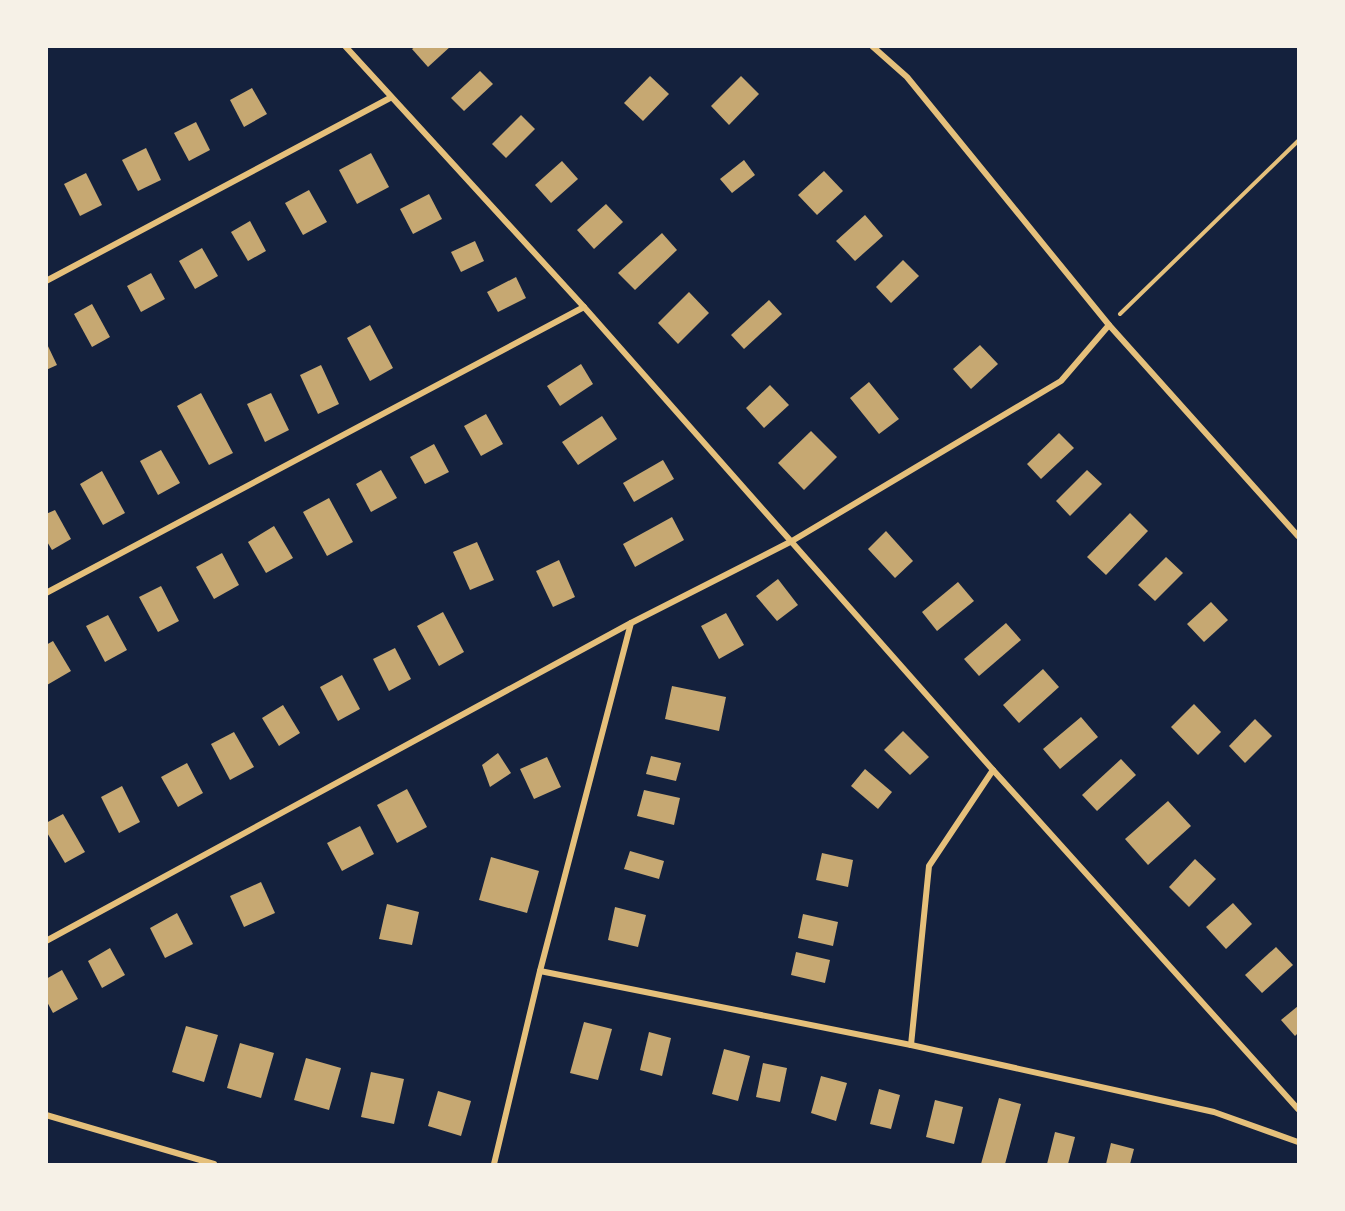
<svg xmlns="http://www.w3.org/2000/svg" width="1345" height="1211" viewBox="0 0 1345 1211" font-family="'DejaVu Sans',sans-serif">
<rect width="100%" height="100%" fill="#14213d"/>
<!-- building -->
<g fill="#c6a872">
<polygon points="416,46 451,46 428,67 412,49"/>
<polygon points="480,71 493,84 464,111 451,98"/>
<polygon points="650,76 669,94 643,121 624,103"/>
<polygon points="741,76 759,94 729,125 711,106"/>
<polygon points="252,88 267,114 244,127 230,100"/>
<polygon points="521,115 535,129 506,158 492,144"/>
<polygon points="196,122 210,150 189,161 174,133"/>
<polygon points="146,148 161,180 138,191 122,160"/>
<polygon points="371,153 389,187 357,204 339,170"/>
<polygon points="744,160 755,175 732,193 720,179"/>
<polygon points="562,161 578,179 551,203 535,185"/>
<polygon points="824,171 843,191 817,215 798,195"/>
<polygon points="86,173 102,205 80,216 64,184"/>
<polygon points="309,190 327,222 303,235 285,203"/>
<polygon points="429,194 442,219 413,234 400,209"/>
<polygon points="606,204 623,222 594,249 577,230"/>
<polygon points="865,215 883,236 855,261 836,241"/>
<polygon points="250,221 266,251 248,261 231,232"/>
<polygon points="662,233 677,250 635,290 618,273"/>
<polygon points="475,241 484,261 461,272 451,252"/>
<polygon points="202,248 218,276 195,289 179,261"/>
<polygon points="903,260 919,276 891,303 876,287"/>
<polygon points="151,273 165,299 141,312 127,286"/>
<polygon points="516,277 526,298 498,312 487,292"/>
<polygon points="689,292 709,313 678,344 658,323"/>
<polygon points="769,300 782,314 744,349 731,335"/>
<polygon points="92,304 110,337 92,347 74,314"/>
<polygon points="370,325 393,368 370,381 347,338"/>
<polygon points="46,342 57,365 46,370"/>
<polygon points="980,345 998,364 971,389 953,369"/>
<polygon points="581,364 593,384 560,406 547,386"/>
<polygon points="321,365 339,404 318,414 300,375"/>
<polygon points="869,382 899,419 879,434 850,398"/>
<polygon points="770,385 789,405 764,428 746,408"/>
<polygon points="201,393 233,453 209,465 177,406"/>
<polygon points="271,393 289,430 265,442 247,404"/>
<polygon points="486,414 503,444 481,456 464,426"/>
<polygon points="602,416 617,439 578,465 562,442"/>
<polygon points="811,431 837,457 804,490 778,463"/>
<polygon points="1059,433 1074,448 1041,479 1027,464"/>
<polygon points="434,444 449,472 425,484 410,457"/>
<polygon points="161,450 180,483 158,495 140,461"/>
<polygon points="663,460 674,479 634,502 623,483"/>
<polygon points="381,470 397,498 371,512 356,484"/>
<polygon points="1087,470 1102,484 1070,516 1056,501"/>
<polygon points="102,471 125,513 103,525 80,484"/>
<polygon points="329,498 353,542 327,556 303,512"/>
<polygon points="55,510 71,539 52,550 46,540 46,514"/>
<polygon points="1130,513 1148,531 1106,575 1087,557"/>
<polygon points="672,517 684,540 635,567 623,544"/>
<polygon points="274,526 293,558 266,573 248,542"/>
<polygon points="886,531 913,561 895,578 868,549"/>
<polygon points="477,542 494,580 470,590 453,552"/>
<polygon points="222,553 239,585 214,599 196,567"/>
<polygon points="1166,557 1183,573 1155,601 1138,585"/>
<polygon points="559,560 575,597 553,607 536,571"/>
<polygon points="778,579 798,605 777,621 756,596"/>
<polygon points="958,582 974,601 937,631 922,612"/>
<polygon points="161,586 179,621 158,632 139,597"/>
<polygon points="1211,602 1228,620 1204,642 1187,624"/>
<polygon points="443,612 464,652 439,666 417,626"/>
<polygon points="726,613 744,645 719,659 701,626"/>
<polygon points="108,615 127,650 105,662 86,626"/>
<polygon points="1006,623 1021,640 979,676 964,659"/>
<polygon points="53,641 71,671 47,685 46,645"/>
<polygon points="395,648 411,679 389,691 373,659"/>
<polygon points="1043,669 1059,687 1019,723 1003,705"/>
<polygon points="342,675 360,709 338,721 320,687"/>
<polygon points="672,686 726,697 719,731 665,719"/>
<polygon points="1194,704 1221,732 1198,755 1171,727"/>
<polygon points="283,705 300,733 279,746 262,718"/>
<polygon points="1081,717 1098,737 1060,769 1043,749"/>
<polygon points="1255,719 1272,736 1245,763 1229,746"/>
<polygon points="903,731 929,757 910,775 884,750"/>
<polygon points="234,732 254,767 230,780 211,744"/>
<polygon points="498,753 511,773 490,787 482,765"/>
<polygon points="651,756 681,763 676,781 646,774"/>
<polygon points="547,757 561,787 534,799 520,769"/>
<polygon points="1121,759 1136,775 1097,811 1082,795"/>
<polygon points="187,763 203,793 178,807 161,777"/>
<polygon points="865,769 892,792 878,809 851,786"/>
<polygon points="122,786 140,822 119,833 101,797"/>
<polygon points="407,789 427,827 397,843 377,805"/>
<polygon points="644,790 680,798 674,825 637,816"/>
<polygon points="1168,801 1191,826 1148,865 1125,839"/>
<polygon points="63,814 85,852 65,863 46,831 46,823"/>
<polygon points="360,826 374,854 342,871 327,843"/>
<polygon points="630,851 664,861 659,879 624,869"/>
<polygon points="822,853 853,860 848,887 816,880"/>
<polygon points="491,857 539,871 527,913 479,900"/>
<polygon points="1195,859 1216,879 1189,907 1169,887"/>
<polygon points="261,882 275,913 244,927 230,896"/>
<polygon points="1233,903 1252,924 1226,949 1206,927"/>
<polygon points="387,904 419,912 412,945 379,939"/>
<polygon points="615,907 646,915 638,947 608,940"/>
<polygon points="177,913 193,944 165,958 150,928"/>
<polygon points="803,914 838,922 833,946 798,938"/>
<polygon points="1276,947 1293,965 1262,993 1245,975"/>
<polygon points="110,948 125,975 102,988 88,961"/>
<polygon points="796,952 830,960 825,983 791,975"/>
<polygon points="62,970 78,999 53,1013 46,1000 46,979"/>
<polygon points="1298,1006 1298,1033 1295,1036 1281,1020"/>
<polygon points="584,1022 612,1029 598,1080 570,1073"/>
<polygon points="186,1026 218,1035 204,1082 172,1072"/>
<polygon points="649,1032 671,1038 662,1076 640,1070"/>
<polygon points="240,1043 274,1053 261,1098 227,1088"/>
<polygon points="724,1049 750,1056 738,1101 712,1094"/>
<polygon points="306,1058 341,1068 329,1110 294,1100"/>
<polygon points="763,1063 787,1068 780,1102 756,1097"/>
<polygon points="371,1072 404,1079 394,1124 361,1117"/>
<polygon points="821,1076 847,1083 836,1121 811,1113"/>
<polygon points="879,1089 900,1095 891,1129 870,1124"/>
<polygon points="438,1091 471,1101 461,1136 428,1126"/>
<polygon points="999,1098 1021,1104 1005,1164 981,1164"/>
<polygon points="935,1100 963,1107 954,1144 926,1137"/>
<polygon points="1055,1132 1075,1137 1068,1164 1047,1164"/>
<polygon points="1111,1143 1134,1149 1130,1164 1106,1164"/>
</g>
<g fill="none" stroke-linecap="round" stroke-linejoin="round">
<!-- path -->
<polyline stroke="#e5c07b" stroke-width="4" points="1120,314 1298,141"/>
<!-- minor -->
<g stroke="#e5c07b" stroke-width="6">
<polyline points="345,46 584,307 993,770 1298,1109"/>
<polyline points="872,46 907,77 1109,325 1298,536"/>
<polyline points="46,281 390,98"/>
<polyline points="46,593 584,307"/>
<polyline points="46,941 631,623 792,541 1061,381 1109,325"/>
<polyline points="540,971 911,1045 1214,1112 1298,1142"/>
<polyline points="911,1045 929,866 993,770"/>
<polyline points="46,1115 214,1164"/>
<polyline points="494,1164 540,971 631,623"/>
</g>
</g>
<!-- border -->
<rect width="1345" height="1211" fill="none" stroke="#f6f1e7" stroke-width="96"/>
</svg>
